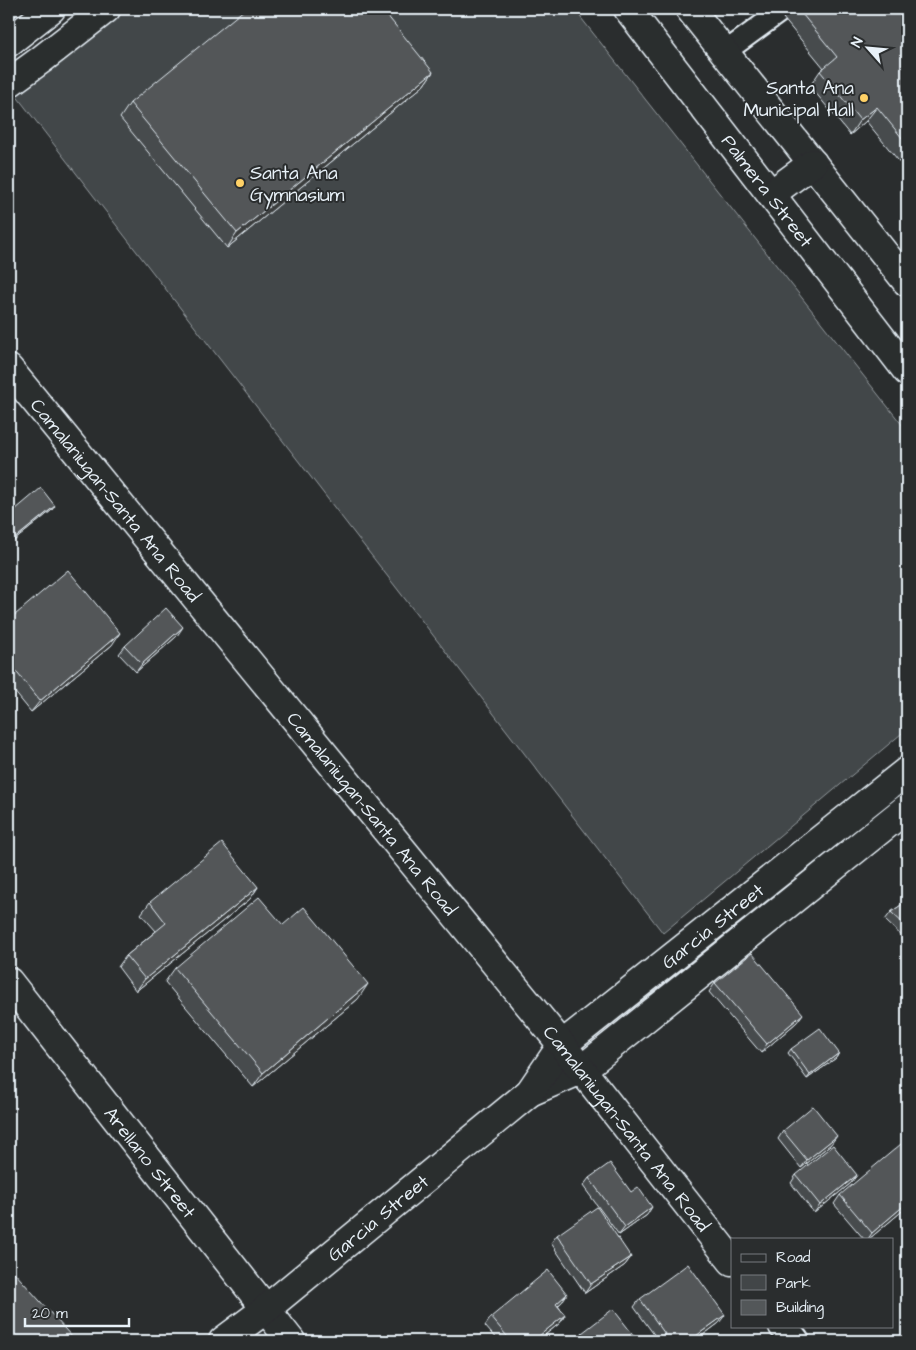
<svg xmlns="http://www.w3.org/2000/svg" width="916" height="1350" viewBox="0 0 916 1350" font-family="'Architects Daughter',sans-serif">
<rect width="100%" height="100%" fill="#2a2d2e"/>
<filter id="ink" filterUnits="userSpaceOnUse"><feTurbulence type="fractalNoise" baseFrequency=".02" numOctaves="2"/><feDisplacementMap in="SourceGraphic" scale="10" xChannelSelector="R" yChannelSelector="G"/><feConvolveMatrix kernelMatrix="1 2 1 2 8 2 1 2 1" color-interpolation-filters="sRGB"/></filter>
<g filter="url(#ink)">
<!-- green -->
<polygon fill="#424648" stroke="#959ca0" points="128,9 574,9 907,431 907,729 663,933 15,94"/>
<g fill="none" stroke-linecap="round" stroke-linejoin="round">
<!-- service casing -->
<g stroke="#e8f1f8" stroke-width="24">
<polyline id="service" points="725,52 784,9"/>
</g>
<!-- minor casing -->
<g stroke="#e8f1f8" stroke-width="31">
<g id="minor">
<path id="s1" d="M628,9L907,371"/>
<polyline points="690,9 907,282"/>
<polyline points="9,42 51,9"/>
<polyline points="9,83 42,59 106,9"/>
<polyline points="771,194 813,163"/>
<path id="s2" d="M9,982L291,1341"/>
<polyline points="530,1092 581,1070 907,808"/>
<path id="s3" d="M223,1341L266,1309L530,1092L562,1045L907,771"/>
</g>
</g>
<!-- primary casing -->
<g stroke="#e8f1f8" stroke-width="31">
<g id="primary">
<path id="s4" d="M9,369L562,1045L732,1261"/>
<polyline points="783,1326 795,1341"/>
</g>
</g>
<!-- service -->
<use href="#service" stroke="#2a2d2e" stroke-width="20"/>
<!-- minor -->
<use href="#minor" stroke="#2a2d2e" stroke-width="28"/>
<!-- primary -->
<use href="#primary" stroke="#2a2d2e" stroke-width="28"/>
</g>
<!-- wall -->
<g fill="#474b4d" stroke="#e8f1f8">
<polygon points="790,9 907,9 907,171 866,121 850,135 810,86 820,71 824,68 783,18"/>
<polygon points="433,72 423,86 227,248 120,118 130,103"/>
<polygon points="52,510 10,544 9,543 9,515"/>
<polygon points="9,620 112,645 31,712 9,685"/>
<polygon points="177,636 136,672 119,654 125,646"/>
<polygon points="258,887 250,899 136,991 118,967 126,956 156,931 141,914 150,902"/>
<polygon points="907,901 907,941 885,920 891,912"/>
<polygon points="283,925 358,999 253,1087 165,982 175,968"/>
<polygon points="715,983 797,1022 761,1053 709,992"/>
<polygon points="791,1049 839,1053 836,1058 807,1079 788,1053"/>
<polygon points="783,1131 831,1144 801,1168 778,1139"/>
<polygon points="796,1175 857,1175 851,1183 814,1213 791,1183"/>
<polygon points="589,1178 631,1192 647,1215 619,1235 583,1186"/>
<polygon points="840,1195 907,1207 869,1239 864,1239 834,1204"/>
<polygon points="557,1235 631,1257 625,1265 585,1293 551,1243"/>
<polygon points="640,1299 719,1323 695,1341 658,1341 658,1340 634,1307"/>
<polygon points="562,1302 558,1306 565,1315 560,1323 541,1338 544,1341 498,1341 485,1326 491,1317"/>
<polygon points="582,1333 638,1341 576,1341"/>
</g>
<!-- shaded-wall -->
<g fill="#3a3d3e" stroke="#e8f1f8">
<polygon points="433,72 423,86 227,248 237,233"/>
<polygon points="877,107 866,121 850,135 860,120"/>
<polygon points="55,506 52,510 10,544 13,540"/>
<polygon points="183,627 177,636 136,672 142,664"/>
<polygon points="120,633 112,645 31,712 40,701"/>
<polygon points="258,887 250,899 136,991 145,979"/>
<polygon points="368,984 358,999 253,1087 263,1073"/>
<polygon points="803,1014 797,1022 761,1053 767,1044"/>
<polygon points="839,1053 836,1058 807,1079 810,1075"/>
<polygon points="837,1136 831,1144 801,1168 807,1160"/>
<polygon points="857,1175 851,1183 814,1213 820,1205"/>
<polygon points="907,1203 907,1207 869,1239 868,1239 872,1233"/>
<polygon points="652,1207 647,1215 619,1235 625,1227"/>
<polygon points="631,1257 625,1265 585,1293 591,1284"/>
<polygon points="567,1294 562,1302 550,1312 556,1304"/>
<polygon points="565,1315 560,1323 537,1341 539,1336"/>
<polygon points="725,1315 719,1323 695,1341 689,1341"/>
</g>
<!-- building -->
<g fill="#535759" stroke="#e8f1f8">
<polygon points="245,9 382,9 433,72 237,233 130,103"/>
<polygon points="798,9 907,9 907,144 877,107 860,120 820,71 837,57"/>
<polygon points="41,488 55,506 13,540 9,535 9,515"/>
<polygon points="68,570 120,633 40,701 9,663 9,620"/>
<polygon points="166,608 183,627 142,664 125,646"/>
<polygon points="222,843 258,887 145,979 126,956 166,923 150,902"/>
<polygon points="259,897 283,925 304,907 368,984 263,1073 175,968"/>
<polygon points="907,901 907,927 891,912"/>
<polygon points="752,953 803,1014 767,1044 715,983"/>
<polygon points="820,1028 839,1053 810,1075 791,1049"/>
<polygon points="813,1106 837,1136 807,1160 783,1131"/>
<polygon points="907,1139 907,1203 872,1233 840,1195"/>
<polygon points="833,1145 857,1175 820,1205 796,1175"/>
<polygon points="610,1163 631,1192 638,1187 652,1207 625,1227 589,1178"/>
<polygon points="597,1207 631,1257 591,1284 557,1235"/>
<polygon points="688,1264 725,1315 689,1341 663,1341 660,1338 665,1334 640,1299"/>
<polygon points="548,1270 567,1294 556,1304 565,1315 539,1336 544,1341 511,1341 491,1317"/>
<polygon points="14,1272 73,1338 69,1341 9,1341 9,1276"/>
<polygon points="613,1309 638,1341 588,1341 582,1333"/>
</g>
</g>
<!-- markers -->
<g fill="#ffd166" stroke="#2a2d2e" stroke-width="2">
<circle cx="864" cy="98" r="5"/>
<circle cx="240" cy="183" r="5"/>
</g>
<g text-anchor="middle" stroke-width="4" stroke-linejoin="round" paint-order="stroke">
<!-- poi labels -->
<g font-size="19" fill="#e8f1f8" stroke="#2a2d2e" text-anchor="end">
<text x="854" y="94">Santa Ana<tspan x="854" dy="22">Municipal Hall</tspan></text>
<text x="250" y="179" text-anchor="start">Santa Ana<tspan x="250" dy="22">Gymnasium</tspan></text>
</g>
<!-- street labels -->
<g font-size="19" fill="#e8f1f8" stroke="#2a2d2e">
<text dy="7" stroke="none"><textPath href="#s1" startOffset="229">Palmera Street</textPath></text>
<text dy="7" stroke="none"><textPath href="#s4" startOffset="169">Camalaniugan-Santa Ana Road</textPath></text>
<text dy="7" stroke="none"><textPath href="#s4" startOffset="574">Camalaniugan-Santa Ana Road</textPath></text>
<text dy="7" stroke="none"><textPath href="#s3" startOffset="644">Garcia Street</textPath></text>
<text dy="7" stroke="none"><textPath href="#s4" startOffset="979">Camalaniugan-Santa Ana Road</textPath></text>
<text dy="7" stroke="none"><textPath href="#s2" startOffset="229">Arellano Street</textPath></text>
<text dy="7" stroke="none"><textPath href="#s3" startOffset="198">Garcia Street</textPath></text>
</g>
</g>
<!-- margin -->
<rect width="916" height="1350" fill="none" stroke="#2a2d2e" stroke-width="30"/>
<rect x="15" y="15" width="886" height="1320" fill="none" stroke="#e8f1f8" stroke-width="2" filter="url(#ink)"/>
<!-- legend -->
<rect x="731" y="1238" width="162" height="90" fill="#2a2d2e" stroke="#767b7f"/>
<rect x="741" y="1254" width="25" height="8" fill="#2a2d2e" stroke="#767b7f"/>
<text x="776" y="1262" font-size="15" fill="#e8f1f8">Road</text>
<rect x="741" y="1275" width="25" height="15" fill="#424648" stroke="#767b7f"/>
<text x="776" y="1288" font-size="15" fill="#e8f1f8">Park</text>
<rect x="741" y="1300" width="25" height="15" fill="#535759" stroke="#767b7f"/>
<text x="776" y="1312" font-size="15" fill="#e8f1f8">Building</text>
<!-- north arrow -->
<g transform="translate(868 48) rotate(297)" stroke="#2a2d2e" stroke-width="4" paint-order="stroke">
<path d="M0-4L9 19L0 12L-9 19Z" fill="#e8f1f8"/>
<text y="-8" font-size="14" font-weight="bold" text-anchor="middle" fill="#e8f1f8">N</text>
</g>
<!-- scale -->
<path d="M25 1318v8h104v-8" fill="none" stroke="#e8f1f8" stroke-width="2.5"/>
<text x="32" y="1318" font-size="15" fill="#e8f1f8" stroke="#2a2d2e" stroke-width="4" paint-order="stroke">20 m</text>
</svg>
